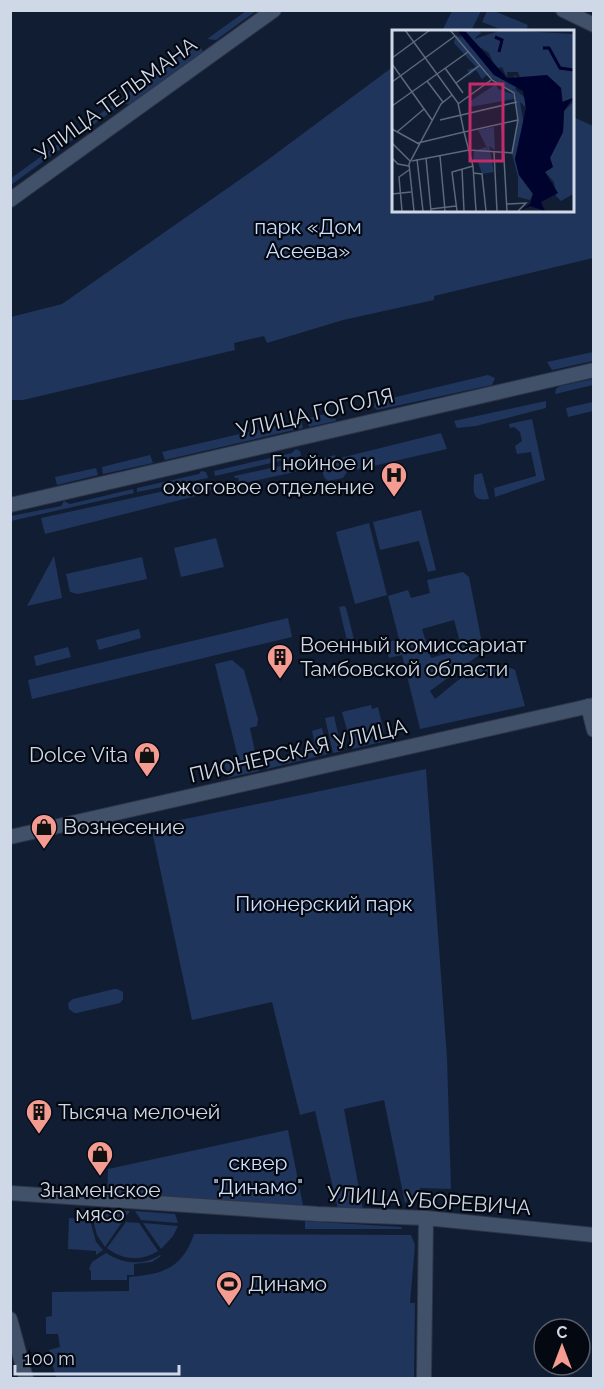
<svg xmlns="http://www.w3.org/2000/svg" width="604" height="1389" viewBox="0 0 604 1389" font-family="Raleway,sans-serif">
<rect width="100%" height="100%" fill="#111d33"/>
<!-- green -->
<g fill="#20355b" fill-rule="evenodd">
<polygon points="246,11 256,11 216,40 207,39"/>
<polygon points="452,11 452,10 481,11 471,31 442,31"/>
<polygon points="487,11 494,11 528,25 526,31 505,31 482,22"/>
<polygon points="195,45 199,45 206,56 133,106 123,103 11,185 10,179"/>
<polygon points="394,66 394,210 572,210 573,117 593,126 593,258 434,296 434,300 343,320 267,343 264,336 234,343 235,350 23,400 11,400 11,317 62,304 262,164"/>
<polygon points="593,352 593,361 552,370 547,362"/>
<polygon points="488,375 495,378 492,385 377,410 374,407 375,402"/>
<polygon points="593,379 593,385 555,394 556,389 560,386"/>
<polygon points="546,401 546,408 476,426 457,428 454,421"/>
<polygon points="593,402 593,411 568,417 566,408"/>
<polygon points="334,412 336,421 309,427 308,418"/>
<polygon points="532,419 545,480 495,497 494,488 536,476 531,452 517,454 515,446 522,441 520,432 514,427 510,428 509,424"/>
<polygon points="301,420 303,428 165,460 162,452"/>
<polygon points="441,433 447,449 347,472 343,478 328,481 324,477 321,466 325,465 323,458 335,455 336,459"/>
<polygon points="296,449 300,451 301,456 215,476 214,471 292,453"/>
<polygon points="150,455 153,463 103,474 102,467"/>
<polygon points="303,461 303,467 299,471 240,484 238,478 235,478 234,476"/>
<polygon points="96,468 98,475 57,485 55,477"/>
<polygon points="201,471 206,472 208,478 137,492 137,488 199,474"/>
<path d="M482,473L489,499C470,502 474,490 474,475Z"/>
<polygon points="210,481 211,489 208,493 45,534 41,518"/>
<polygon points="133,489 134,493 11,521 11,516 61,506 64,501 70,504"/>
<polygon points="421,510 436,570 428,572 419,541 380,550 373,522"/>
<polygon points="369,523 387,595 355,604 336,532"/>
<polygon points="216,538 224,567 181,577 174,548"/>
<polygon points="54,556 62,598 27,606"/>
<polygon points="142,557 147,579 78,594 70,592 66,574"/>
<path d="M463,572L469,577L483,648L479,655L430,691L435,699C460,680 481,654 515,670L525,706L420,729L402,655L389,658L385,643L399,639L388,596L408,590L411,598L430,593L427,580ZM454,620L462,649L431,658L422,629Z"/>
<polygon points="344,606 346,608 356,647 349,649 339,607"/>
<polygon points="288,618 292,637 32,699 28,680"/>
<polygon points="139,629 141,638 99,650 96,640"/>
<polygon points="68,647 71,657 36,666 34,656"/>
<polygon points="232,660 244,670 258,719 257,726 250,728 259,771 228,778 224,762 238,758 215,664"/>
<polygon points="371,705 372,709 378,707 386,741 352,749 342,712"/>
<polygon points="334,716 342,751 333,753 325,718"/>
<polygon points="322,728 328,754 267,769 267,764 269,761 316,749 312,731"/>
<polygon points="426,769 447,1058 451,1189 421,1188 405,1203 384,1100 344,1109 363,1210 338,1209 315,1111 300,1115 272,1002 192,1020 151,826"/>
<polygon points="114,989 117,989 123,992 123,999 120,1003 77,1013 74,1013 69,1009 68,1003 73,999"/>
<polygon points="288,1130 305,1215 107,1199 108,1169"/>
<polygon points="92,1208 130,1211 124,1219 92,1217"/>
<polygon points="135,1211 175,1214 178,1223 141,1220"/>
<polygon points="69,1218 90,1220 96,1242 103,1250 96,1255 96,1251 68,1249"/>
<polygon points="93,1220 122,1222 105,1247 97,1235"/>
<polygon points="305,1221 401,1227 402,1229 305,1229"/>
<path d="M126,1222L139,1223L158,1251C141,1262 122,1260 107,1248Z"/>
<polygon points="143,1223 178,1226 173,1236 161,1249"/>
<path d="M194,1234L411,1235L415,1245L410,1303H415L414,1378H56L49,1350L60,1347L58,1334H46V1317L52,1316V1292L129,1291V1277C163,1274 182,1269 194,1234Z"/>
<path d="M106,1253C123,1264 143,1266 160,1255L161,1256L152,1262L134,1264V1275H127V1280H91V1271L89,1269L92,1262Z"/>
</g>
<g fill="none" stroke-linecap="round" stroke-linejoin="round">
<!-- minor casing -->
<g stroke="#2e3547" stroke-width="16">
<g id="minor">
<polyline points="563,10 594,25"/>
<polyline points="10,200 274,10"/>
<polyline points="10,505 594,370"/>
<polyline points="588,706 594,730"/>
<polyline points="10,837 594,705"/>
<polyline points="10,1193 318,1214 426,1218 594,1235"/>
<polyline points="10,1319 26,1378"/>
<polyline points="424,1378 426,1218"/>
</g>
</g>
<!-- minor -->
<use href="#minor" stroke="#42516a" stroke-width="14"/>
</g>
<!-- icons -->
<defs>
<g id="hospital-pin" transform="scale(1.35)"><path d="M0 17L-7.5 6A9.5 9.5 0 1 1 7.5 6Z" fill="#f59c92" stroke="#040811"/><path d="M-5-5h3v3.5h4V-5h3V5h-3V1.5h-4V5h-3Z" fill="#111"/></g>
<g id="building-pin" transform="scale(1.35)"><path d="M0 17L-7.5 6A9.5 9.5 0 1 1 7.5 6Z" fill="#f59c92" stroke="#040811"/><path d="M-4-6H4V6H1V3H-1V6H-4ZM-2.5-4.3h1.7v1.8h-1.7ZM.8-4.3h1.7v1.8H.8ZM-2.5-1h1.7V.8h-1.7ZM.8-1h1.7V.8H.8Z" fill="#111"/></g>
<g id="shop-pin" transform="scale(1.35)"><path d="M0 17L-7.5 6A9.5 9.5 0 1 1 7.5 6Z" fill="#f59c92" stroke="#040811"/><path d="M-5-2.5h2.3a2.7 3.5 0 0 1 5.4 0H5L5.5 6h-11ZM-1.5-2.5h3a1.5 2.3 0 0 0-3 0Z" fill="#111"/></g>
<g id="stadium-pin" transform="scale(1.35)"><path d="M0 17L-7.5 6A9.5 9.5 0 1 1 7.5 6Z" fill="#f59c92" stroke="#040811"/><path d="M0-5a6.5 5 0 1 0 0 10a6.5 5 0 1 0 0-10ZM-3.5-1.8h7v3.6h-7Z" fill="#111"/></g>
</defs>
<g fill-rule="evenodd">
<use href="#hospital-pin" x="394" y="475"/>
<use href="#building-pin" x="280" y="657"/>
<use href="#shop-pin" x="147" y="755"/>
<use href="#shop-pin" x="44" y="827"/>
<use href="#building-pin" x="39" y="1112"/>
<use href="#shop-pin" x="100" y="1154"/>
<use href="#stadium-pin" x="229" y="1284"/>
</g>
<g text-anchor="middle" stroke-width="4.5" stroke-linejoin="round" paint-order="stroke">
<!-- street labels -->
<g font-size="21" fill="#cfd8e7" stroke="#040811">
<text transform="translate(116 99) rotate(-36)" y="7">УЛИЦА ТЕЛЬМАНА</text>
<text transform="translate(315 413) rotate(-13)" y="7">УЛИЦА ГОГОЛЯ</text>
<text transform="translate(298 751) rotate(-13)" y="7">ПИОНЕРСКАЯ УЛИЦА</text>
<text transform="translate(429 1201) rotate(4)" y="7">УЛИЦА УБОРЕВИЧА</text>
</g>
<!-- park labels -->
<g font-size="21" fill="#cddfff" stroke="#040811">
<text x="308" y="234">парк «Дом<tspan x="308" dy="24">Асеева»</tspan></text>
<text x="324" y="911">Пионерский парк</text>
<text x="258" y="1170">сквер<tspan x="258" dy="24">"Динамо"</tspan></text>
</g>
<!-- poi labels -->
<g font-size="21" fill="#cfd8e7" stroke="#040811" text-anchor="start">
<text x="374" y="470" text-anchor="end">Гнойное и<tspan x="374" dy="24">ожоговое отделение</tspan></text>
<text x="300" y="652">Военный комиссариат<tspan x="300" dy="24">Тамбовской области</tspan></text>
<text x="128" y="762" text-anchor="end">Dolce Vita</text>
<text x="63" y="834">Вознесение</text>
<text x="58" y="1119">Тысяча мелочей</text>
<text x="100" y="1197" text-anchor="middle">Знаменское<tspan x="100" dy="24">мясо</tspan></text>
<text x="248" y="1291">Динамо</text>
</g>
</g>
<!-- overview -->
<g transform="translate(392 30)">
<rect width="182" height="182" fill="#111d33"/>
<path d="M72,0H87L89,3L82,9L110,0L181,4V68L171,72L169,58L156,46L126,49L123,48L121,45L128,48L126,42H115V48L110,37L104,39L97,23L81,13ZM68,4L102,45L128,57L132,61L125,56L123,59L133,68V77L128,72L132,94L123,129L127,145L141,163L138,170L126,167V147L120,124L126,91L122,63L95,45L90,49L84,40L74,48L78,43L75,40L84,37L62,13L64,5L70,8ZM104,54L106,59L121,64L122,69L78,77L77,72ZM181,72V164L169,171L164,166L162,152L153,142L161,137L158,128L171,102L172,81ZM102,97L103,120L97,116L102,142L90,144L86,132H81L82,121L94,117L97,122L86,100Z" fill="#20355b"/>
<path d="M65,0L74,2L115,48L155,45L169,58L170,72L181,68L172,81L171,102L158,128L161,137L153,142L166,163L149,172L153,181L138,176L128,181L138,174L141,164L127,145L123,129L134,78L131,61L102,45Z" fill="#00032e"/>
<path fill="none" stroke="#00032e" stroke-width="3" d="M103,7L110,10L107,22M151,18H157L168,38L182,40"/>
<path fill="none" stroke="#5d687b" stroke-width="1.5" d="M13,0L66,73L72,102L26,113M0,28L38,0M0,34L40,90M53,38L71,63M35,51L51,72M0,52L63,6M64,53L88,35M66,74L99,50M0,76L76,22M48,90L125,72M110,93L115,181M0,99L27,114M5,102L32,79M0,113L18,131M102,122L105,181M48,126L53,181M0,128L6,134L17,136M34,128L39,181M25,129L31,181M20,131L77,120L120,123L126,90L122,63L100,50L58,0M70,139L72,181M81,143L90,144L94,181M0,164L19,162M115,174L134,173L126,181M39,179L64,176M10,181L7,147L17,140M22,181L17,134L49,74L60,65M65,181L60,142L81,136M84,181L81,136L72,102L126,90"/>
<path fill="#c32b69" fill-opacity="0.15" stroke="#c32b69" stroke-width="3" d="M78,54H111V131H78Z"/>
<rect width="182" height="182" fill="none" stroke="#cfd8e7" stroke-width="3"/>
</g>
<!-- border -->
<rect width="604" height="1389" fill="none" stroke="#cfd8e7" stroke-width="24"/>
<!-- north arrow -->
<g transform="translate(562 1347)"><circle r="28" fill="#040811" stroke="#555b67" stroke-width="1.5"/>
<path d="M0-4.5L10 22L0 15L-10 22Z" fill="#f59c92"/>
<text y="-9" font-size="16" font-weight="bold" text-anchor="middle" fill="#cfd8e7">С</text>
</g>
<!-- scale -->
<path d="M15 1365v9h164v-9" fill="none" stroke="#cfd8e7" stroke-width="3"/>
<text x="24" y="1365" font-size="18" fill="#cfd8e7" stroke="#040811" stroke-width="4.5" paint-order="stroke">100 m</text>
</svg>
